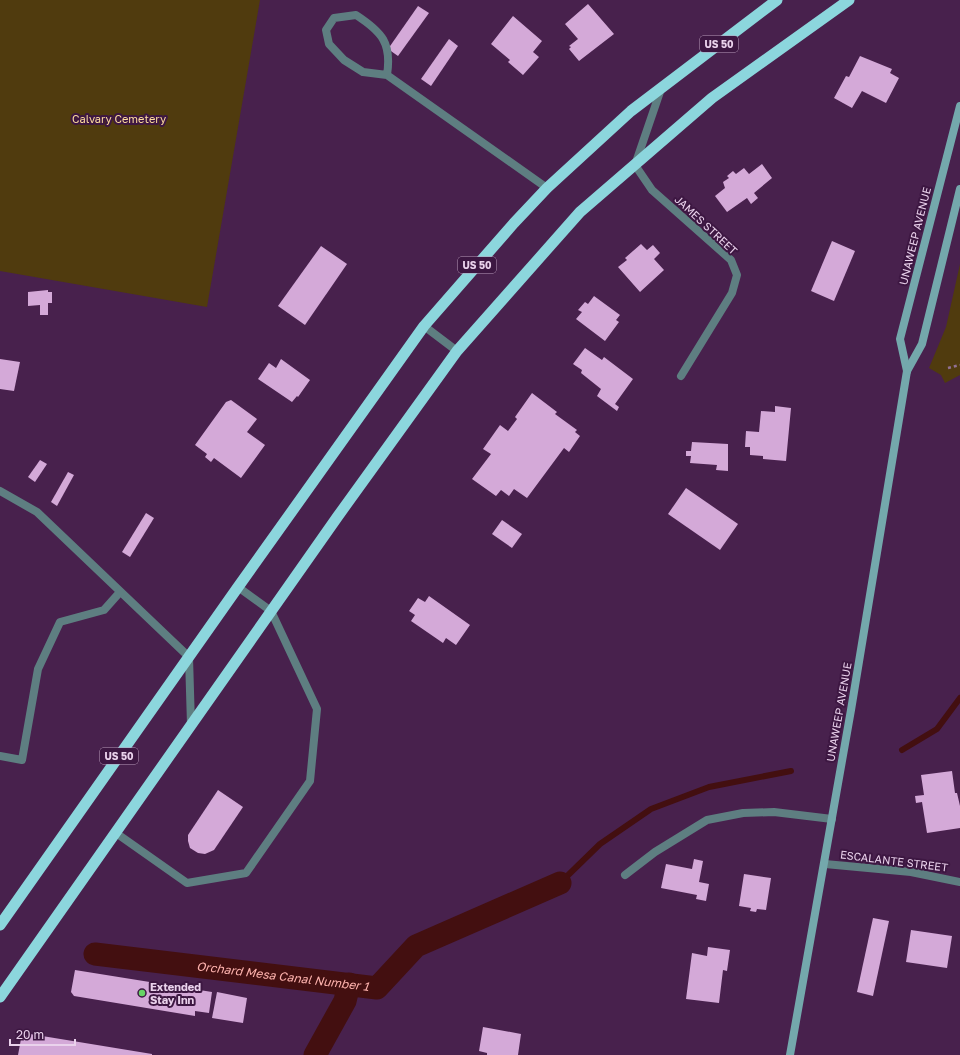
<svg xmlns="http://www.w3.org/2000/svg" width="960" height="1055" viewBox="0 0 960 1055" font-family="'Golos Text',sans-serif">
<rect width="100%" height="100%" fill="#48214d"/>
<!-- green -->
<g fill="#503b0e">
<polygon points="0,0 260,0 207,307 0,271"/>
<polygon points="960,264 960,375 945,383 941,375 929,368 946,327"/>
</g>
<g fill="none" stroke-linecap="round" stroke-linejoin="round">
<!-- stream -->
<g stroke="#430f10" stroke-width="6">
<polyline points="902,750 937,729 960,698"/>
<polyline points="560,883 600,844 651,809 709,787 791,771"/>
</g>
<!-- canal -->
<g stroke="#430f10" stroke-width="23">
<path id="s1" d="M95,954L377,988L416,946L560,883"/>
<polyline points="315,1055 345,1001 349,984"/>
</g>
</g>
<!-- building -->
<g fill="#d4a9d8">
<polygon points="588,4 614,34 579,61 569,49 571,47 569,46 578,39 565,24"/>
<polygon points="418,6 429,13 398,56 388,49"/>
<polygon points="513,16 542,41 533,52 539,57 523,75 508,62 510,60 491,44"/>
<polygon points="449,39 458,46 431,86 421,79"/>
<polygon points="860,56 892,69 890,73 899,78 886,103 862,91 852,108 834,98 846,76 849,77"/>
<polygon points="762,164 772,178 754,193 758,198 751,204 747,198 727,212 715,196 725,188 723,182 729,178 727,176 733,171 736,174 744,168 749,174"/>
<polygon points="832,241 855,251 834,301 811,291"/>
<polygon points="641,244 647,250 653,245 660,253 654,259 664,270 640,292 618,267 627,260 625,258"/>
<polygon points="321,246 347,264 305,325 278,306"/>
<polygon points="48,290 48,292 52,292 52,303 48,303 48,315 40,315 40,305 28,306 28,292"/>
<polygon points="594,296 620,315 616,320 619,322 605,341 576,319 582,312 578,310 585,302 588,304"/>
<polygon points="585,348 602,360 604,357 633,379 615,404 619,407 617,411 597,396 601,389 581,373 582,370 573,364"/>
<polygon points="0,359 20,362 14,391 0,389"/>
<polygon points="281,359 310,380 298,397 297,396 292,402 258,379 269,363 276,368"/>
<polygon points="532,393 557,412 555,414 577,430 575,432 580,436 569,452 564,448 527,498 514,489 509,496 501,490 496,496 472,479 491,454 483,449 500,425 508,431 517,419 515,417"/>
<polygon points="231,400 257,419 247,432 265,445 241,478 214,458 211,462 205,457 207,454 195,445 226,402"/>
<polygon points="775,406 791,408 786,461 763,459 763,456 750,455 750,447 745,447 746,431 759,432 761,411 775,412"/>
<polygon points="692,442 728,444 728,471 716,470 717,465 690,463 691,456 686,456 686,451 691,451"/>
<polygon points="40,460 47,464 35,482 28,477"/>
<polygon points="68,472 74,475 57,506 51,502"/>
<polygon points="686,488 738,524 720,550 668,514"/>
<polygon points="146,513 154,518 130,557 122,552"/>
<polygon points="502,520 522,534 512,548 492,534"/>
<polygon points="429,596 470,625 456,645 446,638 443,643 411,621 415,615 409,611 418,598 425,602"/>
<polygon points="952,771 955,793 957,793 960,806 960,828 927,833 922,802 916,803 915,796 924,795 921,775"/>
<polygon points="218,790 243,807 214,850 205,854 198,853 190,848 188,841 188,835"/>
<polygon points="694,859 703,861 699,882 709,884 706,901 696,899 697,895 661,888 666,864 692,869"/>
<polygon points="744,874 771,878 766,910 757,909 756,912 750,911 751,908 739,906"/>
<polygon points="873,918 889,921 873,996 857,992"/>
<polygon points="911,930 952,936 947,968 906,962"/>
<polygon points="708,947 730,950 727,971 723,970 719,1003 686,999 692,953 707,956"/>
<polygon points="75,970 212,992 209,1013 195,1011 195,1016 74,996 71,992"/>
<polygon points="217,992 247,998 243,1023 212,1018"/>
<polygon points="483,1027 521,1034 518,1055 487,1055 487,1053 479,1051"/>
<polygon points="30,1034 152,1054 152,1055 18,1055 21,1039"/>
</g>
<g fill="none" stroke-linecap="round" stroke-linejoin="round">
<!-- path -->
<polyline stroke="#917195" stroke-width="2.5" stroke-dasharray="3 3" stroke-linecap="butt" points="948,368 960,365"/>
<!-- service -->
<g stroke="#5e7e81" stroke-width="8">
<path d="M387,75C392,43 382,32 356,15L334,18L326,30L329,44L344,60L363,72L387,75L547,188"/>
<polyline points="424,326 457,351"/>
<polyline points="0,491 37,512 189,657 191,725"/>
<polyline points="0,756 22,760 38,669 60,622 104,610 120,592"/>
<polyline points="116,833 187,883 246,873 310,781 317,709 271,611 238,587"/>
<polyline points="625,875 655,852 707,820 743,813 774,812 832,819"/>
</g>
<!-- minor -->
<g stroke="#5e7e81" stroke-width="8">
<polyline points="661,89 635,165 652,190 731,260 737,275 732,293 681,376"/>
<polyline points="825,864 911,872 960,882"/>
</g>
<!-- secondary -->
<g stroke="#74a8ac" stroke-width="8">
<polyline points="907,371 900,339 960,106"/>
<polyline points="790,1055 851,710 907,371 922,344 960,189"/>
</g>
<!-- trunk -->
<g stroke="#8cd6dd" stroke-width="11">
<polyline points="0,925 238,587 424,326 514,223 547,188 631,111 777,0"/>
<polyline points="0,997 338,516 457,351 580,212 712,98 849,0"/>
</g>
</g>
<!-- markers -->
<circle fill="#67d466" stroke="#3d1742" stroke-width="1.5" cx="142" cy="993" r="4"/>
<g text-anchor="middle" stroke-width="4" stroke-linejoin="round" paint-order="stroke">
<!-- shield labels -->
<g fill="#3d1742" stroke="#b69ab9" stroke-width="1">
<rect x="700" y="36" width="38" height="16" rx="3"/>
<rect x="458" y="257" width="38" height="16" rx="3"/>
<rect x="100" y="748" width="38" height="16" rx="3"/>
</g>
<g font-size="10" font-weight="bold" fill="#ead2ec">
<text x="719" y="48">US 50</text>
<text x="477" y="269">US 50</text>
<text x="119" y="760">US 50</text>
</g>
<!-- park labels -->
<g font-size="11" fill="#fddc9d" stroke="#3d1742">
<text x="119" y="123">Calvary Cemetery</text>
</g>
<!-- street labels -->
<g font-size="11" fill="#ead2ec" stroke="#3d1742">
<text transform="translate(706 225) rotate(43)" y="4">JAMES STREET</text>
<text transform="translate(915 236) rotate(-76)" y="4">UNAWEEP AVENUE</text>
<text transform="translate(839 712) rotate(-80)" y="4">UNAWEEP AVENUE</text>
<text transform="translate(894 861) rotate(7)" y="4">ESCALANTE STREET</text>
</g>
<!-- poi labels -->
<g font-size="11" font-weight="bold" fill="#ead2ec" stroke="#3d1742" text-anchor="start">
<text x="150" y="991">Extended<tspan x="150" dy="13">Stay Inn</tspan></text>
</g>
<!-- water labels -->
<g font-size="12" font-style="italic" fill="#fdb2ad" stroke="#3d1742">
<text dy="4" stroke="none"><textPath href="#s1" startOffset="189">Orchard Mesa Canal Number 1</textPath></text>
</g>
</g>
<!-- scale -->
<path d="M10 1039v6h65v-6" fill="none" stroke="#ead2ec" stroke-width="2"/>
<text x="16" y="1039" font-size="12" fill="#ead2ec" stroke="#3d1742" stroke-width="3" paint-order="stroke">20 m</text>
</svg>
